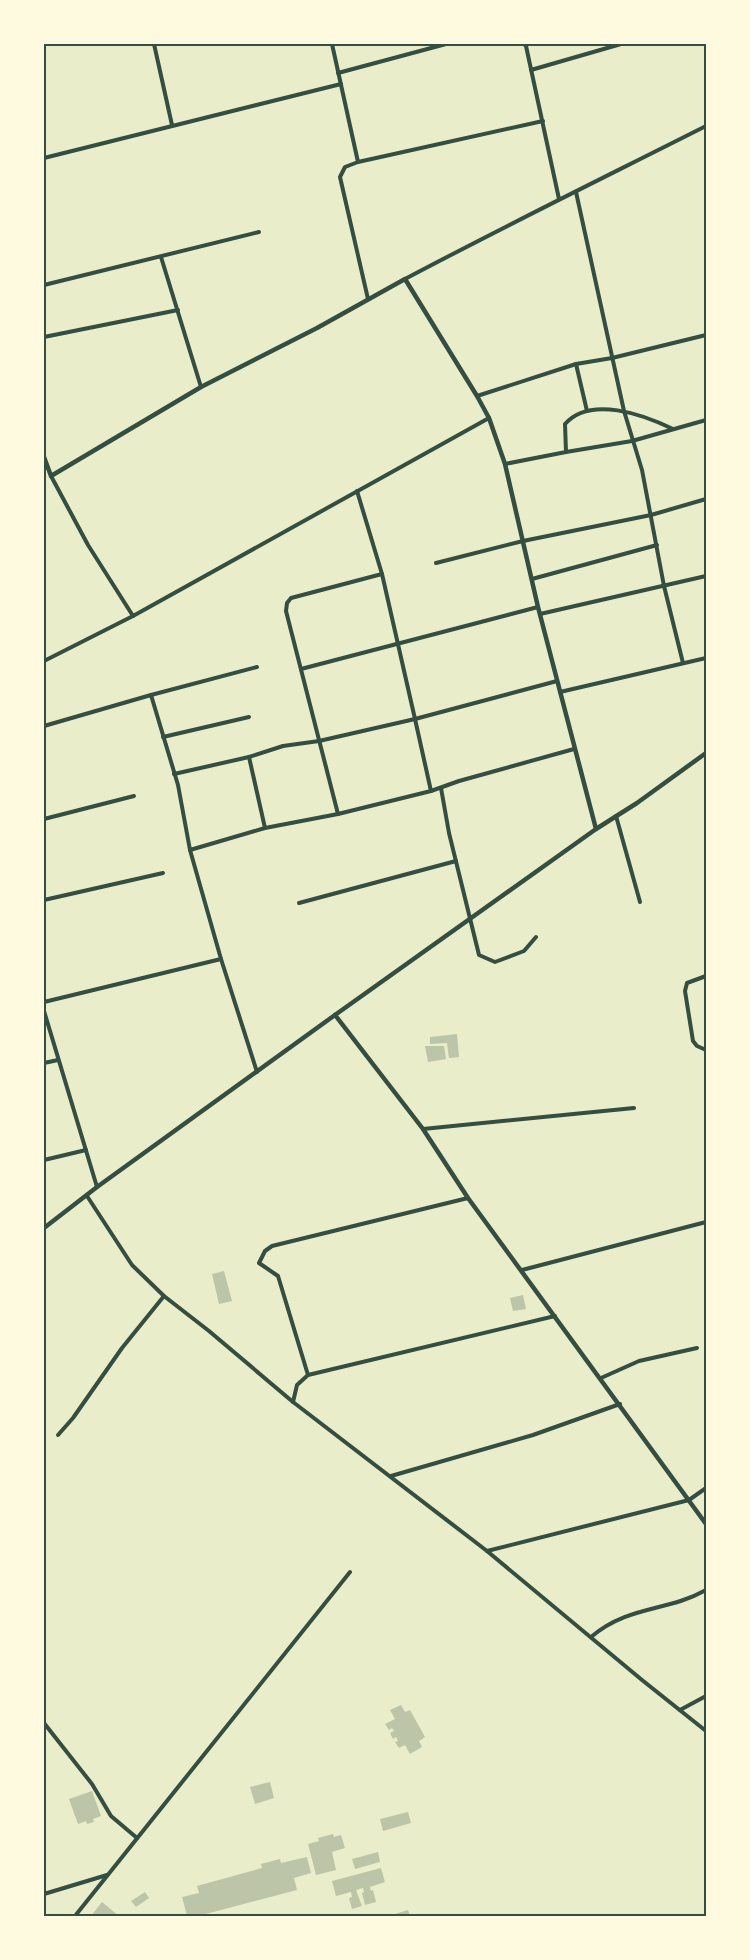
<svg xmlns="http://www.w3.org/2000/svg" width="750" height="1960" viewBox="0 0 750 1960" font-family="Lato,sans-serif">
<rect width="100%" height="100%" fill="#e9edc9"/>
<!-- building -->
<g fill="#bcc5a7">
<polygon points="457,1034 459,1057 449,1058 447,1043 430,1044 430,1037"/>
<polygon points="425,1046 444,1046 446,1059 428,1062"/>
<polygon points="224,1271 232,1301 219,1304 212,1274"/>
<polygon points="523,1295 526,1309 513,1311 510,1298"/>
<polygon points="401,1705 405,1712 410,1710 425,1737 419,1741 422,1747 410,1754 405,1745 399,1748 395,1742 398,1741 396,1737 393,1739 390,1733 394,1731 392,1728 389,1730 385,1724 395,1719 390,1710"/>
<polygon points="270,1782 274,1798 255,1804 250,1787"/>
<polygon points="92,1791 101,1816 93,1819 94,1822 87,1824 86,1821 78,1824 69,1799"/>
<polygon points="408,1812 411,1823 383,1831 380,1819"/>
<polygon points="333,1834 334,1837 341,1835 345,1848 332,1852 336,1870 316,1875 308,1844 319,1841 318,1838"/>
<polygon points="378,1852 380,1862 355,1869 352,1859"/>
<polygon points="307,1857 311,1873 294,1878 297,1890 198,1916 187,1916 182,1897 199,1893 197,1886 262,1868 261,1864 280,1859 281,1863"/>
<polygon points="381,1868 385,1882 370,1887 371,1891 373,1890 376,1902 365,1905 362,1893 364,1892 363,1888 356,1890 362,1906 352,1909 349,1898 352,1897 351,1892 336,1896 332,1881"/>
<polygon points="145,1892 149,1898 136,1907 131,1901"/>
<polygon points="102,1902 119,1916 91,1916"/>
<polygon points="408,1910 410,1916 388,1916"/>
</g>
<g fill="none" stroke-linecap="round" stroke-linejoin="round">
<!-- minor -->
<g stroke="#344e41" stroke-width="4">
<polyline points="154,44 172,125"/>
<polyline points="332,44 358,162 345,167 340,177 368,299"/>
<polyline points="524,44 526,46 559,199"/>
<polyline points="531,70 621,44"/>
<polyline points="338,73 446,44"/>
<polyline points="44,158 341,84"/>
<polyline points="358,162 543,121"/>
<polyline points="576,192 624,411 642,470 664,586 683,663"/>
<polyline points="161,257 201,387"/>
<path d="M405,279C505,226 605,177 706,126"/>
<polyline points="44,285 259,232"/>
<polyline points="44,337 178,310"/>
<polyline points="576,364 587,411"/>
<polyline points="477,396 576,364 612,358 706,335"/>
<polyline points="566,452 632,441 706,420"/>
<path d="M505,464L566,452L565,424C590,395 644,415 673,429"/>
<polyline points="51,476 88,545 133,616"/>
<polyline points="357,491 382,574 415,719 557,681"/>
<polyline points="436,563 523,541 651,515 706,499"/>
<polyline points="532,579 657,545"/>
<polyline points="540,614 706,576"/>
<polyline points="44,661 133,616 489,418"/>
<polyline points="301,669 538,607"/>
<polyline points="560,692 706,658"/>
<polyline points="151,695 257,667"/>
<polyline points="44,726 151,695 178,785 190,850 221,959"/>
<polyline points="163,737 249,717"/>
<polyline points="249,757 265,828"/>
<polyline points="174,774 249,757 283,746 319,741 415,719 431,791"/>
<polyline points="441,788 449,833 479,955 495,962 524,951 536,937"/>
<polyline points="338,814 286,611 287,603 291,598 382,574"/>
<polyline points="616,816 640,902"/>
<polyline points="44,819 134,796"/>
<polyline points="190,850 265,828 338,814 431,791 459,781 574,749"/>
<polyline points="44,900 163,873"/>
<polyline points="299,903 456,861"/>
<polyline points="706,976 687,983 685,991 693,1041 697,1046 706,1050"/>
<polyline points="44,1002 221,959 257,1072"/>
<polyline points="44,1011 97,1187"/>
<polyline points="44,1063 58,1060"/>
<polyline points="423,1129 634,1108"/>
<polyline points="44,1160 86,1150"/>
<polyline points="87,1196 132,1265 164,1296 209,1331 293,1402 487,1551 642,1680 706,1731"/>
<polyline points="522,1270 706,1222"/>
<polyline points="308,1375 278,1276 259,1263 265,1251 272,1246 468,1198"/>
<polyline points="601,1378 639,1361 697,1348"/>
<polyline points="293,1402 297,1385 308,1375 555,1316"/>
<polyline points="58,1435 73,1418 122,1348 164,1296"/>
<polyline points="391,1476 533,1435 620,1404"/>
<polyline points="487,1551 689,1500 706,1488"/>
<path d="M591,1637C629,1605 667,1612 706,1590"/>
<polyline points="680,1710 706,1696"/>
<polyline points="44,1723 92,1784 111,1816 137,1838"/>
<polyline points="44,1894 107,1875"/>
<polyline points="75,1916 350,1572"/>
</g>
<!-- tertiary -->
<g stroke="#344e41" stroke-width="4.5">
<polyline points="44,457 51,476 201,387 317,328 405,279 477,396 489,418 505,464 538,607 596,829"/>
<polyline points="335,1015 423,1129 468,1198 706,1524"/>
<polyline points="44,1228 97,1187 335,1015 596,829 637,803 706,753"/>
</g>
</g>
<!-- border -->
<rect width="750" height="1960" fill="none" stroke="#fefae0" stroke-width="90"/>
<rect x="45" y="45" width="660" height="1870" fill="none" stroke="#344e41" stroke-width="2"/>
</svg>
